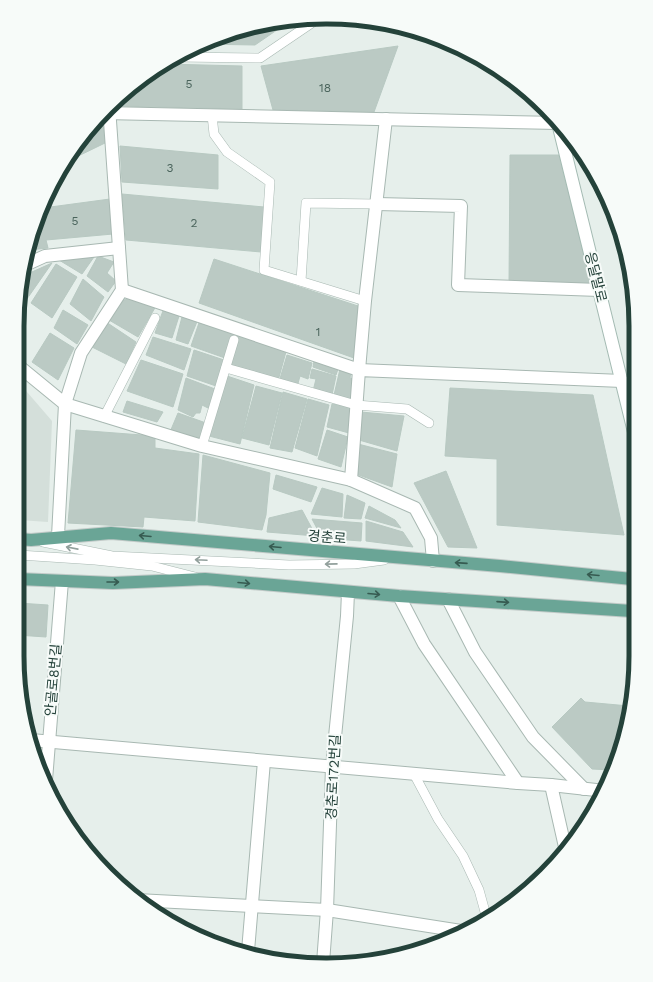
<svg xmlns="http://www.w3.org/2000/svg" width="653" height="982" viewBox="0 0 653 982" font-family="'Work Sans','Noto Sans KR',sans-serif">
<rect width="100%" height="100%" fill="#e6efeb"/>
<!-- built -->
<polygon fill="#d4dfda" points="21,385 52,421 48,522 19,520"/>
<!-- building -->
<g fill="#bbcac4" stroke="#b8c9c2">
<polygon points="290,21 255,45 201,44 208,41 266,23"/>
<polygon points="398,46 374,112 273,110 261,66"/>
<polygon points="165,64 242,66 242,109 119,106 119,99 154,69"/>
<polygon points="100,119 103,119 105,143 70,160"/>
<polygon points="120,146 218,155 218,189 122,182"/>
<polygon points="510,155 559,155 592,285 509,283"/>
<polygon points="122,194 264,207 261,252 126,240"/>
<polygon points="110,199 113,234 46,240 48,248 29,250 43,208"/>
<polygon points="98,256 114,262 107,273 116,281 108,292 87,276"/>
<polygon points="94,257 82,274 59,260"/>
<polygon points="214,259 358,306 354,358 199,303"/>
<polygon points="52,263 22,306 23,276"/>
<polygon points="56,264 77,277 52,318 31,303"/>
<polygon points="83,279 104,297 91,321 70,304"/>
<polygon points="136,298 156,306 138,337 109,320 123,300"/>
<polygon points="164,308 180,313 172,338 155,333"/>
<polygon points="63,310 88,325 77,344 54,328"/>
<polygon points="183,313 198,319 188,344 176,340"/>
<polygon points="200,320 234,332 225,358 191,346"/>
<polygon points="106,322 136,342 126,364 92,347"/>
<polygon points="238,332 287,348 278,381 228,367"/>
<polygon points="50,333 74,348 58,380 32,362"/>
<polygon points="153,337 191,349 184,370 146,355"/>
<polygon points="194,350 224,360 216,386 187,376"/>
<polygon points="287,355 312,363 308,379 300,376 297,387 279,382"/>
<polygon points="141,360 183,374 173,407 127,391"/>
<polygon points="314,361 328,367 330,363 339,366 336,375 313,367"/>
<polygon points="312,369 336,376 332,395 313,391 316,379 310,378"/>
<polygon points="340,369 351,372 350,378 356,380 352,401 334,395"/>
<polygon points="227,376 254,385 240,444 209,436"/>
<polygon points="186,378 215,389 208,408 202,405 200,413 196,413 193,417 178,410"/>
<polygon points="256,386 282,393 269,445 242,438"/>
<polygon points="450,388 593,395 624,535 497,525 497,459 445,456"/>
<polygon points="283,392 307,399 292,452 270,448"/>
<polygon points="308,399 329,405 317,456 295,448"/>
<polygon points="127,401 163,412 157,422 123,412"/>
<polygon points="332,404 353,408 349,433 327,427"/>
<polygon points="361,412 404,416 397,451 359,440"/>
<polygon points="178,413 206,423 199,441 170,432"/>
<polygon points="76,430 155,436 155,448 199,454 195,521 144,517 143,527 68,523"/>
<polygon points="327,430 348,437 341,467 318,459"/>
<polygon points="358,444 397,454 392,487 356,474"/>
<polygon points="203,455 270,473 266,515 262,530 198,522"/>
<polygon points="446,471 477,548 448,547 414,483"/>
<polygon points="276,475 317,487 311,502 273,489"/>
<polygon points="322,488 343,494 342,517 311,514"/>
<polygon points="347,495 365,503 361,519 344,518"/>
<polygon points="369,506 395,520 401,528 365,518"/>
<polygon points="302,510 316,536 267,532 269,518"/>
<polygon points="312,519 362,523 361,541 322,538"/>
<polygon points="366,521 403,532 413,547 366,541"/>
<polygon points="18,603 48,605 46,637 17,635"/>
<polygon points="581,698 585,702 629,706 629,720 612,770 592,769 552,727"/>
</g>
<g fill="none" stroke-linecap="round" stroke-linejoin="round">
<!-- lane casing -->
<g stroke="#a8b8b2" stroke-width="10">
<g id="lane">
<polyline points="178,57 260,58 319,18"/>
<polyline points="212,115 214,134 227,152 270,182 264,270 365,301"/>
<polyline points="301,281 306,203 377,204"/>
<polyline points="226,368 356,405 407,409 429,423"/>
<polyline points="104,417 155,318"/>
<polyline points="202,446 234,340"/>
<polyline points="43,542 112,556 289,565 354,564 384,560"/>
<polyline points="19,555 95,560 152,566 195,577"/>
<polyline points="414,774 438,819 463,856 479,890 487,919"/>
</g>
</g>
<!-- street casing -->
<g stroke="#a8b8b2" stroke-width="14">
<g id="street">
<polyline points="104,113 558,123"/>
<polyline points="377,204 461,206 458,285 599,290"/>
<polyline points="23,266 45,256 119,248"/>
<polyline points="122,290 359,370 365,301 386,119"/>
<polyline points="21,368 65,404 202,446 351,480 415,508 431,538 433,561"/>
<polyline points="351,480 359,370 622,381"/>
<polyline points="58,536 65,404 81,353 122,290 109,107"/>
<polyline points="399,596 424,644 518,783"/>
<polyline points="448,599 475,652 533,737 584,789"/>
<polyline points="31,740 518,783 551,785 605,791"/>
<polyline points="46,780 62,581"/>
<polyline points="551,785 565,847"/>
<polyline points="137,900 327,910 461,931"/>
<polyline points="248,951 264,761"/>
<polyline points="323,963 327,910 332,767 347,616 348,592"/>
</g>
</g>
<!-- secondary casing -->
<g stroke="#a4bbb3" stroke-width="14">
<polyline id="secondary" points="558,123 634,432"/>
</g>
<!-- primary casing -->
<g stroke="#c2cac8" stroke-width="14">
<g id="primary">
<polyline points="19,539 31,540 111,533 500,566 632,579"/>
<polyline points="18,579 113,583 205,579 399,596 632,611"/>
</g>
</g>
<!-- lane -->
<use href="#lane" stroke="#fff" stroke-width="9"/>
<!-- street -->
<use href="#street" stroke="#fff" stroke-width="12"/>
<!-- secondary -->
<use href="#secondary" stroke="#fff" stroke-width="12"/>
<!-- primary -->
<use href="#primary" stroke="#6aa596" stroke-width="12"/>
</g>
<!-- one-way arrows -->
<defs><path id="oneway-shaft" d="M-6 0H5M1.5-3L5.5 0L1.5 3" fill="none" stroke-width="1.6" stroke-linecap="round" stroke-linejoin="round"/></defs>
<g stroke="#365b51">
<use href="#oneway-shaft" transform="translate(145 536) rotate(-175)"/>
<use href="#oneway-shaft" transform="translate(275 547) rotate(-175)"/>
<use href="#oneway-shaft" transform="translate(461 563) rotate(-176)"/>
<use href="#oneway-shaft" transform="translate(593 575) rotate(-175)"/>
<use href="#oneway-shaft" transform="translate(113 582)"/>
<use href="#oneway-shaft" transform="translate(244 583) rotate(5)"/>
<use href="#oneway-shaft" transform="translate(374 594) rotate(5)"/>
<use href="#oneway-shaft" transform="translate(503 602) rotate(4)"/>
</g>
<g stroke="#92a09c">
<use href="#oneway-shaft" transform="translate(72 548) rotate(-169)"/>
<use href="#oneway-shaft" transform="translate(201 560) rotate(-177)"/>
<use href="#oneway-shaft" transform="translate(331 564) rotate(179)"/>
</g>
<g text-anchor="middle" stroke-width="4" stroke-linejoin="round" paint-order="stroke">
<!-- number labels -->
<g font-size="12" fill="#4a645c">
<text x="189" y="88">5</text>
<text x="325" y="92">18</text>
<text x="170" y="172">3</text>
<text x="75" y="225">5</text>
<text x="194" y="227">2</text>
<text x="318" y="336">1</text>
</g>
<!-- street labels -->
<g font-size="14" fill="#24423a" stroke="#f7fbf9">
<text transform="translate(596 277) rotate(76)" y="5">응달말로</text>
<text transform="translate(327 537) rotate(5)" y="5">경춘로</text>
<text transform="translate(53 680) rotate(-85)" y="5">안골로8번길</text>
<text transform="translate(333 777) rotate(-87)" y="5">경춘로172번길</text>
</g>
</g>
<!-- crop -->
<path d="M0 0H653V982H0ZM326 24H327A302 302 0 0 1 629 326V656A302 302 0 0 1 327 958H326A302 302 0 0 1 24 656V326A302 302 0 0 1 326 24Z" fill="#f7fbf9" fill-rule="evenodd"/>
<path fill="none" stroke="#24423a" stroke-width="5" d="M326 24H327A302 302 0 0 1 629 326V656A302 302 0 0 1 327 958H326A302 302 0 0 1 24 656V326A302 302 0 0 1 326 24Z"/>
</svg>
